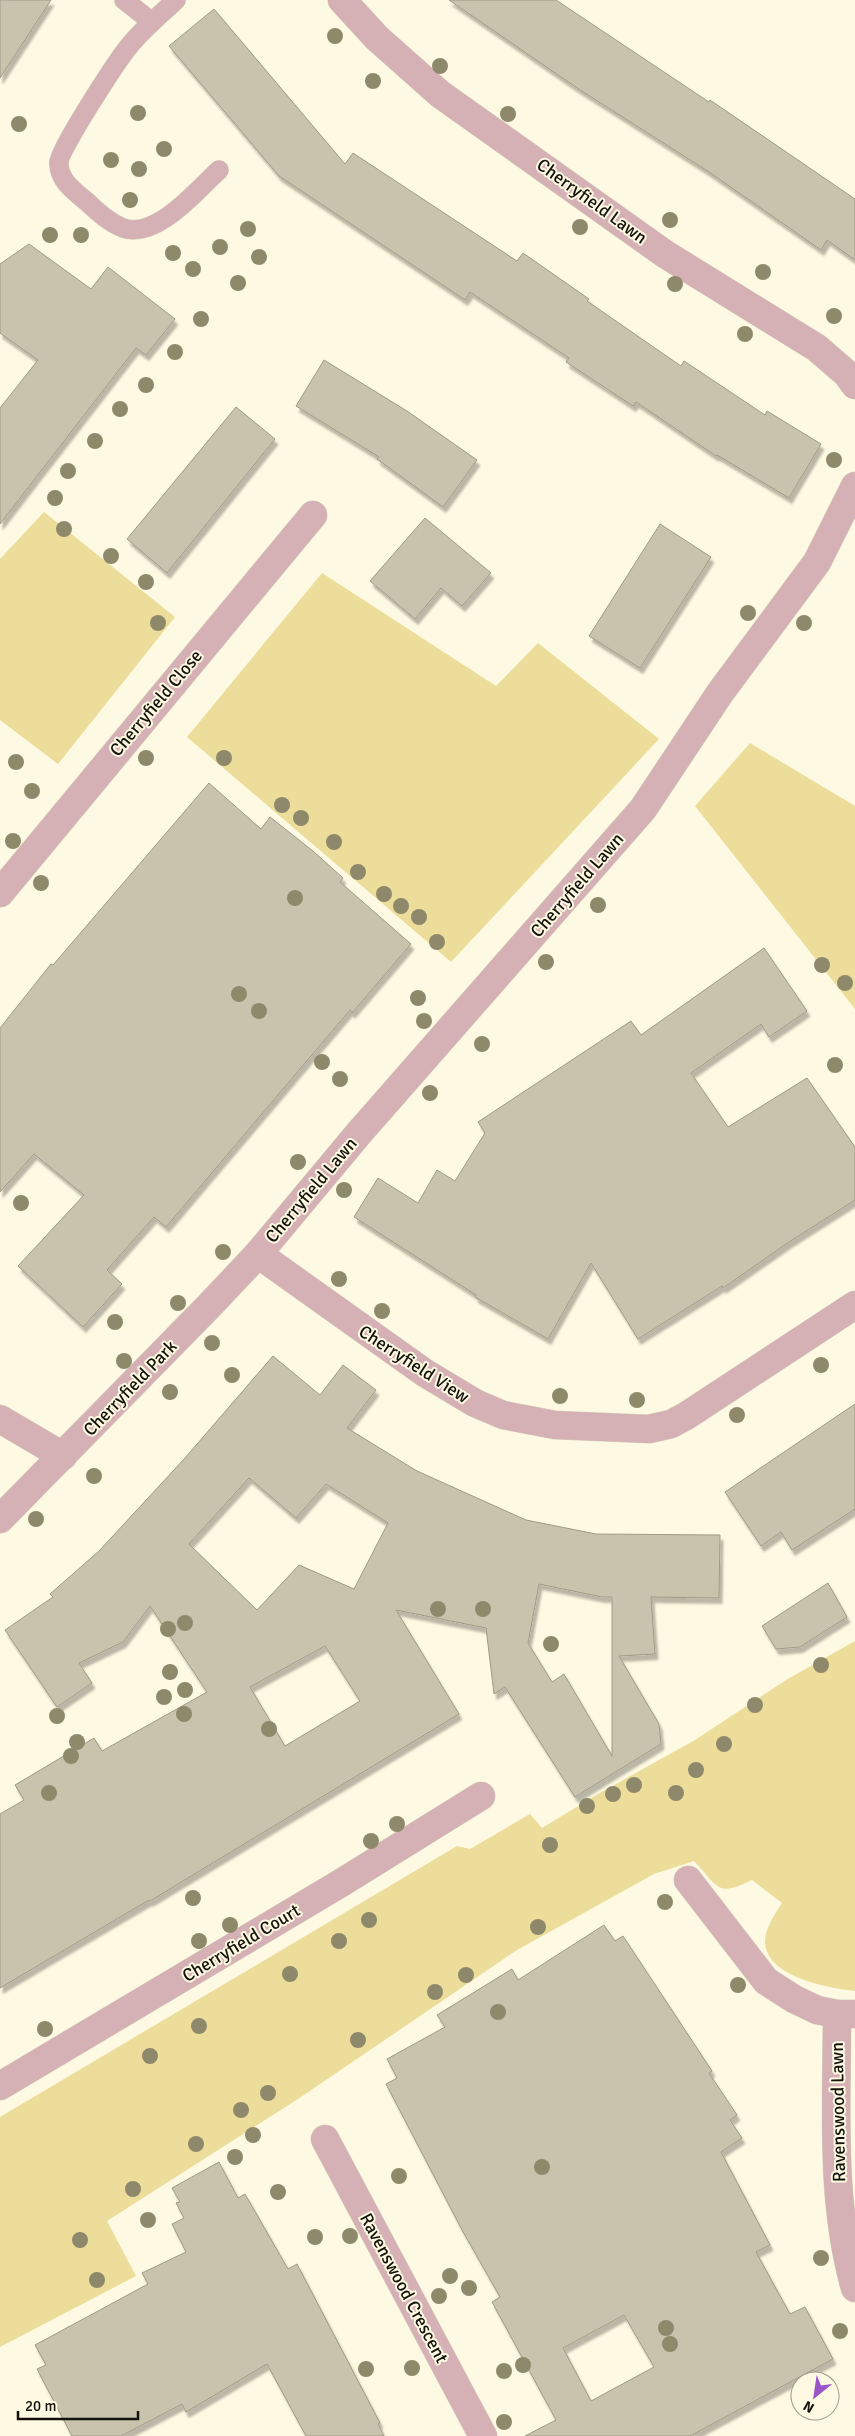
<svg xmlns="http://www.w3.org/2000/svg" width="855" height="2436" viewBox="0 0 855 2436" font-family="Signika,sans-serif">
<defs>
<filter id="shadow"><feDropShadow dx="3" dy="5.5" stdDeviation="1" flood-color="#0004"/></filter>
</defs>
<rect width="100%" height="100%" fill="#fef9e2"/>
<!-- green -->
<g fill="#ecdd9a">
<polygon points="44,512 175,617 58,764 0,720 0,559"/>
<polygon points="322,573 496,686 538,643 659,739 451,962 187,737"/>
<polygon points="750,743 855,806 855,1009 695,806"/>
<path d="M855,1641V1991C828,1988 766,1977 765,1942C765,1928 775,1914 782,1903L752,1880C716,1898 718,1886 694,1861L654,1874L517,1950L298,2099L107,2221L136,2276L0,2347V2117L457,1846L470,1849L530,1814L542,1828L598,1794L695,1740L786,1680Z"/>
</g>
<!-- building -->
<g fill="#c7c3ad" stroke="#9f9a85" fill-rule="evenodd" filter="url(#shadow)">
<polygon points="0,0 51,0 0,78"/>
<polygon points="449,0 556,0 709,102 710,100 855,199 855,260 827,240 821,250 709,172 577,88"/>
<polygon points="214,9 345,164 353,153 517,261 523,253 589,299 587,301 681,366 684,361 765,415 767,411 821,444 789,498 717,455 716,456 636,402 633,406 566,362 569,358 470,292 465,300 279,176 169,46"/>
<polygon points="29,244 91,289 108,267 175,319 146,355 136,348 0,524 0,408 38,360 0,333 0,264"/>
<polygon points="324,360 407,411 477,460 443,507 377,459 379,457 296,406"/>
<polygon points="236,407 275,439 167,573 127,539"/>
<polygon points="425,518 491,573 462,606 441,588 415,619 370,581"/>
<polygon points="660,524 711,557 640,668 589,636"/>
<polygon points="209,783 261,829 270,817 313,851 343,878 340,882 411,944 352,1013 350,1010 166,1227 154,1217 107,1270 122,1284 83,1327 18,1266 84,1195 34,1154 0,1192 0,1028 51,964 53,965"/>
<polygon points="764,948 807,1011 769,1037 761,1024 691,1073 728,1127 807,1078 855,1147 855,1200 789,1242 723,1288 722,1286 638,1339 591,1263 548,1339 475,1297 476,1295 354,1217 378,1178 418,1203 437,1170 455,1181 485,1133 478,1122 631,1021 641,1035"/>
<path d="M273,1356L320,1395L343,1365L376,1390L347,1428L417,1471L526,1520L596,1534L720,1535L719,1598L651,1597L655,1654L619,1656L659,1724L661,1744L575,1797L505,1687L494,1694L486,1628L396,1610L459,1714L150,1901L149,1900L0,1988V1814L24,1800L15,1785L94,1738L102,1751L207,1692L150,1606L123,1642L79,1663L92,1683L57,1707L5,1630L53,1597L50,1594L99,1551L185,1458ZM249,1478L296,1518L326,1484L388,1523L354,1589L299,1565L257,1610L189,1544ZM539,1584L602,1597H612V1756L564,1674L552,1682L528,1643ZM325,1646L360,1701L285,1746L250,1687Z"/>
<polygon points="855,1404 855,1509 792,1550 781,1532 761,1546 725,1492"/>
<polygon points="828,1583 847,1617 800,1647 776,1649 762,1626"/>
<path d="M604,1925L615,1941L623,1936L712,2071L709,2073L737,2115L730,2120L742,2138L721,2152L770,2245L756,2252L790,2314L805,2307L833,2359L690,2436H525L556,2420L492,2302L500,2297L462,2230L386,2084L397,2078L387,2059L445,2027L437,2015L512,1969L518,1980ZM624,2315L654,2367L591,2401L563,2348Z"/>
<polygon points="219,2162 238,2198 245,2194 288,2269 297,2264 380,2423 378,2424 384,2436 306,2436 267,2364 186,2412 182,2404 121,2436 72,2436 37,2369 46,2365 35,2345 148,2284 142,2273 186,2252 172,2224 184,2218 176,2203 180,2202 172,2188"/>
</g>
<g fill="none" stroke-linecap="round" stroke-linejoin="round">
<!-- lane casing -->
<g stroke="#d8d4bf" stroke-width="20">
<g id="lane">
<polyline points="124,0 152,22"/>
<path d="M176,0C160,15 143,29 130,45C118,59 59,150 59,162C58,180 74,191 86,201C97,211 108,222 123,228C156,240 197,190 219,170"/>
</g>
</g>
<!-- street casing -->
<g stroke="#d8d4bf" stroke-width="29">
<g id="street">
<polyline points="342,0 377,38 440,94 665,254 817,348 847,374 855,385"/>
<polyline points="0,893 313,515"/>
<polyline points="258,1254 425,1373 475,1403 503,1415 555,1425 649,1429 671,1424 686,1416 855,1305"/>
<polyline points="0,1419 63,1456"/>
<polyline points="0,1519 209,1306 258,1254 359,1133 643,809 720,693 817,562 855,486"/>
<polyline points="688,1880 766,1981 794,1999 817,2010 837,2014 855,2014"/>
<path d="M837,2014C837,2105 830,2200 855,2288"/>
<polyline points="0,2086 341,1883 481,1796"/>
<polyline points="325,2139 483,2436"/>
</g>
</g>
<!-- lane -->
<use href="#lane" stroke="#d5b0b5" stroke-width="19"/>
<!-- street -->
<use href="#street" stroke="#d5b0b5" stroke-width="28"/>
</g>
<!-- trees -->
<g fill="#8f896c">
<circle cx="335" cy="36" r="8"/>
<circle cx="440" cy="66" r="8"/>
<circle cx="373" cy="81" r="8"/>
<circle cx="138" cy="113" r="8"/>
<circle cx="508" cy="114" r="8"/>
<circle cx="19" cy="124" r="8"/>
<circle cx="164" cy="149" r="8"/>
<circle cx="111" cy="160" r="8"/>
<circle cx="139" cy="169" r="8"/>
<circle cx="130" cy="200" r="8"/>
<circle cx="670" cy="220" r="8"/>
<circle cx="580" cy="227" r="8"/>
<circle cx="248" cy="229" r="8"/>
<circle cx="50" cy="235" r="8"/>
<circle cx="81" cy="235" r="8"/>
<circle cx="220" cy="247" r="8"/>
<circle cx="173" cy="253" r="8"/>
<circle cx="259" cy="257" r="8"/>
<circle cx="193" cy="269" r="8"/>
<circle cx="763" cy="272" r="8"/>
<circle cx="238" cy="283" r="8"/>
<circle cx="675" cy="284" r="8"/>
<circle cx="834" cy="316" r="8"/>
<circle cx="201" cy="319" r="8"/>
<circle cx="745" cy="334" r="8"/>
<circle cx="175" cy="352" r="8"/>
<circle cx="146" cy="385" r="8"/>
<circle cx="120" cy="409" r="8"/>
<circle cx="95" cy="441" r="8"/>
<circle cx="834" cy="460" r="8"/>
<circle cx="68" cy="471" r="8"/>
<circle cx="55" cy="498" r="8"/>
<circle cx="64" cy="529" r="8"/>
<circle cx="111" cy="556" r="8"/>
<circle cx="146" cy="582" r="8"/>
<circle cx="748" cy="613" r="8"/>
<circle cx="158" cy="623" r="8"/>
<circle cx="804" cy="623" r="8"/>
<circle cx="146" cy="758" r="8"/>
<circle cx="224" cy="758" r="8"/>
<circle cx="16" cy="762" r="8"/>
<circle cx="32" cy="791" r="8"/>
<circle cx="282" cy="805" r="8"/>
<circle cx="301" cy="818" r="8"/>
<circle cx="13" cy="841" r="8"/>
<circle cx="334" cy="842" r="8"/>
<circle cx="358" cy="872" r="8"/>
<circle cx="41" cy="883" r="8"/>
<circle cx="384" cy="894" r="8"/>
<circle cx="295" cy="898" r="8"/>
<circle cx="598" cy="905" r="8"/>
<circle cx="401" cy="906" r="8"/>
<circle cx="419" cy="917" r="8"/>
<circle cx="437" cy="942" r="8"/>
<circle cx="546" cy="962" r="8"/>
<circle cx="822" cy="965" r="8"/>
<circle cx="845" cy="983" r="8"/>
<circle cx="239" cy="994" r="8"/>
<circle cx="418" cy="998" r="8"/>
<circle cx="259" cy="1011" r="8"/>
<circle cx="424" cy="1021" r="8"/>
<circle cx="482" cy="1044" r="8"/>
<circle cx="322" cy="1062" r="8"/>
<circle cx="835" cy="1065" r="8"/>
<circle cx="340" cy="1079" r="8"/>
<circle cx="430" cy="1093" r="8"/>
<circle cx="298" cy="1162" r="8"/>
<circle cx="344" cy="1190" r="8"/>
<circle cx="21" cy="1203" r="8"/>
<circle cx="223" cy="1252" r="8"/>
<circle cx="339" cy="1279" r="8"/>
<circle cx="178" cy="1303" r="8"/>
<circle cx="382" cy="1311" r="8"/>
<circle cx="115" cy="1322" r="8"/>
<circle cx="212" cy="1343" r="8"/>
<circle cx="124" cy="1361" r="8"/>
<circle cx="821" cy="1365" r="8"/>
<circle cx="232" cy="1375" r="8"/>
<circle cx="170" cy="1392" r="8"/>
<circle cx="560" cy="1396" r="8"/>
<circle cx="637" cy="1400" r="8"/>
<circle cx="737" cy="1415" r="8"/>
<circle cx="94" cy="1476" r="8"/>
<circle cx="36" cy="1519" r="8"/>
<circle cx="438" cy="1609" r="8"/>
<circle cx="483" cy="1609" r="8"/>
<circle cx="185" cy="1623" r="8"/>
<circle cx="168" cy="1629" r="8"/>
<circle cx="551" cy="1644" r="8"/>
<circle cx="821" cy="1665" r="8"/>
<circle cx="170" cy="1672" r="8"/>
<circle cx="185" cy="1690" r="8"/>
<circle cx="164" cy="1697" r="8"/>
<circle cx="755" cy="1705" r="8"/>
<circle cx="184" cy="1714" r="8"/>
<circle cx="57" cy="1716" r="8"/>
<circle cx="269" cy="1729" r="8"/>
<circle cx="77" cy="1742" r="8"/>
<circle cx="724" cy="1744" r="8"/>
<circle cx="71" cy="1756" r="8"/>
<circle cx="696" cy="1770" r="8"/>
<circle cx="634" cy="1785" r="8"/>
<circle cx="49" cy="1793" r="8"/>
<circle cx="676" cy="1793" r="8"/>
<circle cx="613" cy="1794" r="8"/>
<circle cx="587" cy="1806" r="8"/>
<circle cx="397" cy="1824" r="8"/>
<circle cx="371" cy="1841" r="8"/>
<circle cx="550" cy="1845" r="8"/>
<circle cx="193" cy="1898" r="8"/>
<circle cx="665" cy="1902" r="8"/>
<circle cx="369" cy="1920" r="8"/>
<circle cx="230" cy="1925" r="8"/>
<circle cx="538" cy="1927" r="8"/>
<circle cx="199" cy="1941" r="8"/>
<circle cx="339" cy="1941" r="8"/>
<circle cx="290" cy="1974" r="8"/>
<circle cx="466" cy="1975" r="8"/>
<circle cx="738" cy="1985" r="8"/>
<circle cx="435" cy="1992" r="8"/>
<circle cx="498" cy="2012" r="8"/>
<circle cx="199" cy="2026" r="8"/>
<circle cx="45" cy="2029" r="8"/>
<circle cx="358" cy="2040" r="8"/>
<circle cx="150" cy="2056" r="8"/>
<circle cx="268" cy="2093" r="8"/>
<circle cx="241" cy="2110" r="8"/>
<circle cx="253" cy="2135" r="8"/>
<circle cx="196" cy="2144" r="8"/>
<circle cx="235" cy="2157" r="8"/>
<circle cx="542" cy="2167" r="8"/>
<circle cx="399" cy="2176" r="8"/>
<circle cx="133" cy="2189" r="8"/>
<circle cx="278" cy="2192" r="8"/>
<circle cx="148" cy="2220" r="8"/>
<circle cx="350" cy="2236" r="8"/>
<circle cx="315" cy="2237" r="8"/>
<circle cx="80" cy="2240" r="8"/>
<circle cx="821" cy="2258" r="8"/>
<circle cx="450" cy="2276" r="8"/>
<circle cx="97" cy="2280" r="8"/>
<circle cx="469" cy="2288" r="8"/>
<circle cx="439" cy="2296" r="8"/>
<circle cx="666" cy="2328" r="8"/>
<circle cx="840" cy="2331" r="8"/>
<circle cx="670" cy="2344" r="8"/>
<circle cx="523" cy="2365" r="8"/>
<circle cx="412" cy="2368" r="8"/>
<circle cx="366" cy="2369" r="8"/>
<circle cx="504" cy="2371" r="8"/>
<circle cx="504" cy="2422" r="8"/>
</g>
<g text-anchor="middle" stroke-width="4" stroke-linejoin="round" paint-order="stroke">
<!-- street labels -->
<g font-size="18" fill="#13120a" stroke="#fef9e2">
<text transform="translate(592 201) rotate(36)" y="6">Cherryfield Lawn</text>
<text transform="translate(156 703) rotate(-50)" y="6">Cherryfield Close</text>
<text transform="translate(577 885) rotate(-49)" y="6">Cherryfield Lawn</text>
<text transform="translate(311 1190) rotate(-50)" y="6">Cherryfield Lawn</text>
<text transform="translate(414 1364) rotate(33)" y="6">Cherryfield View</text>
<text transform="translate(130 1388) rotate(-46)" y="6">Cherryfield Park</text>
<text transform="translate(241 1943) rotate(-31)" y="6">Cherryfield Court</text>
<text transform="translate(838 2112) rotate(-91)" y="6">Ravenswood Lawn</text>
<text transform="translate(404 2288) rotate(62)" y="6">Ravenswood Crescent</text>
</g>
</g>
<!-- north arrow -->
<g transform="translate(815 2396) rotate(210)"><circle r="24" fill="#fef9e2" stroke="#a09d8c"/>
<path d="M0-4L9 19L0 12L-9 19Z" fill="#9a55c9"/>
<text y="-8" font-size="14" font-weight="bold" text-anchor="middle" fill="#13120a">N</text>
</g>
<!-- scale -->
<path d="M18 2411v8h120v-8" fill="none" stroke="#13120a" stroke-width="2.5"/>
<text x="25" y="2411" font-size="15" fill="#13120a" stroke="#fef9e2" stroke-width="4" paint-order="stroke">20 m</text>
</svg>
